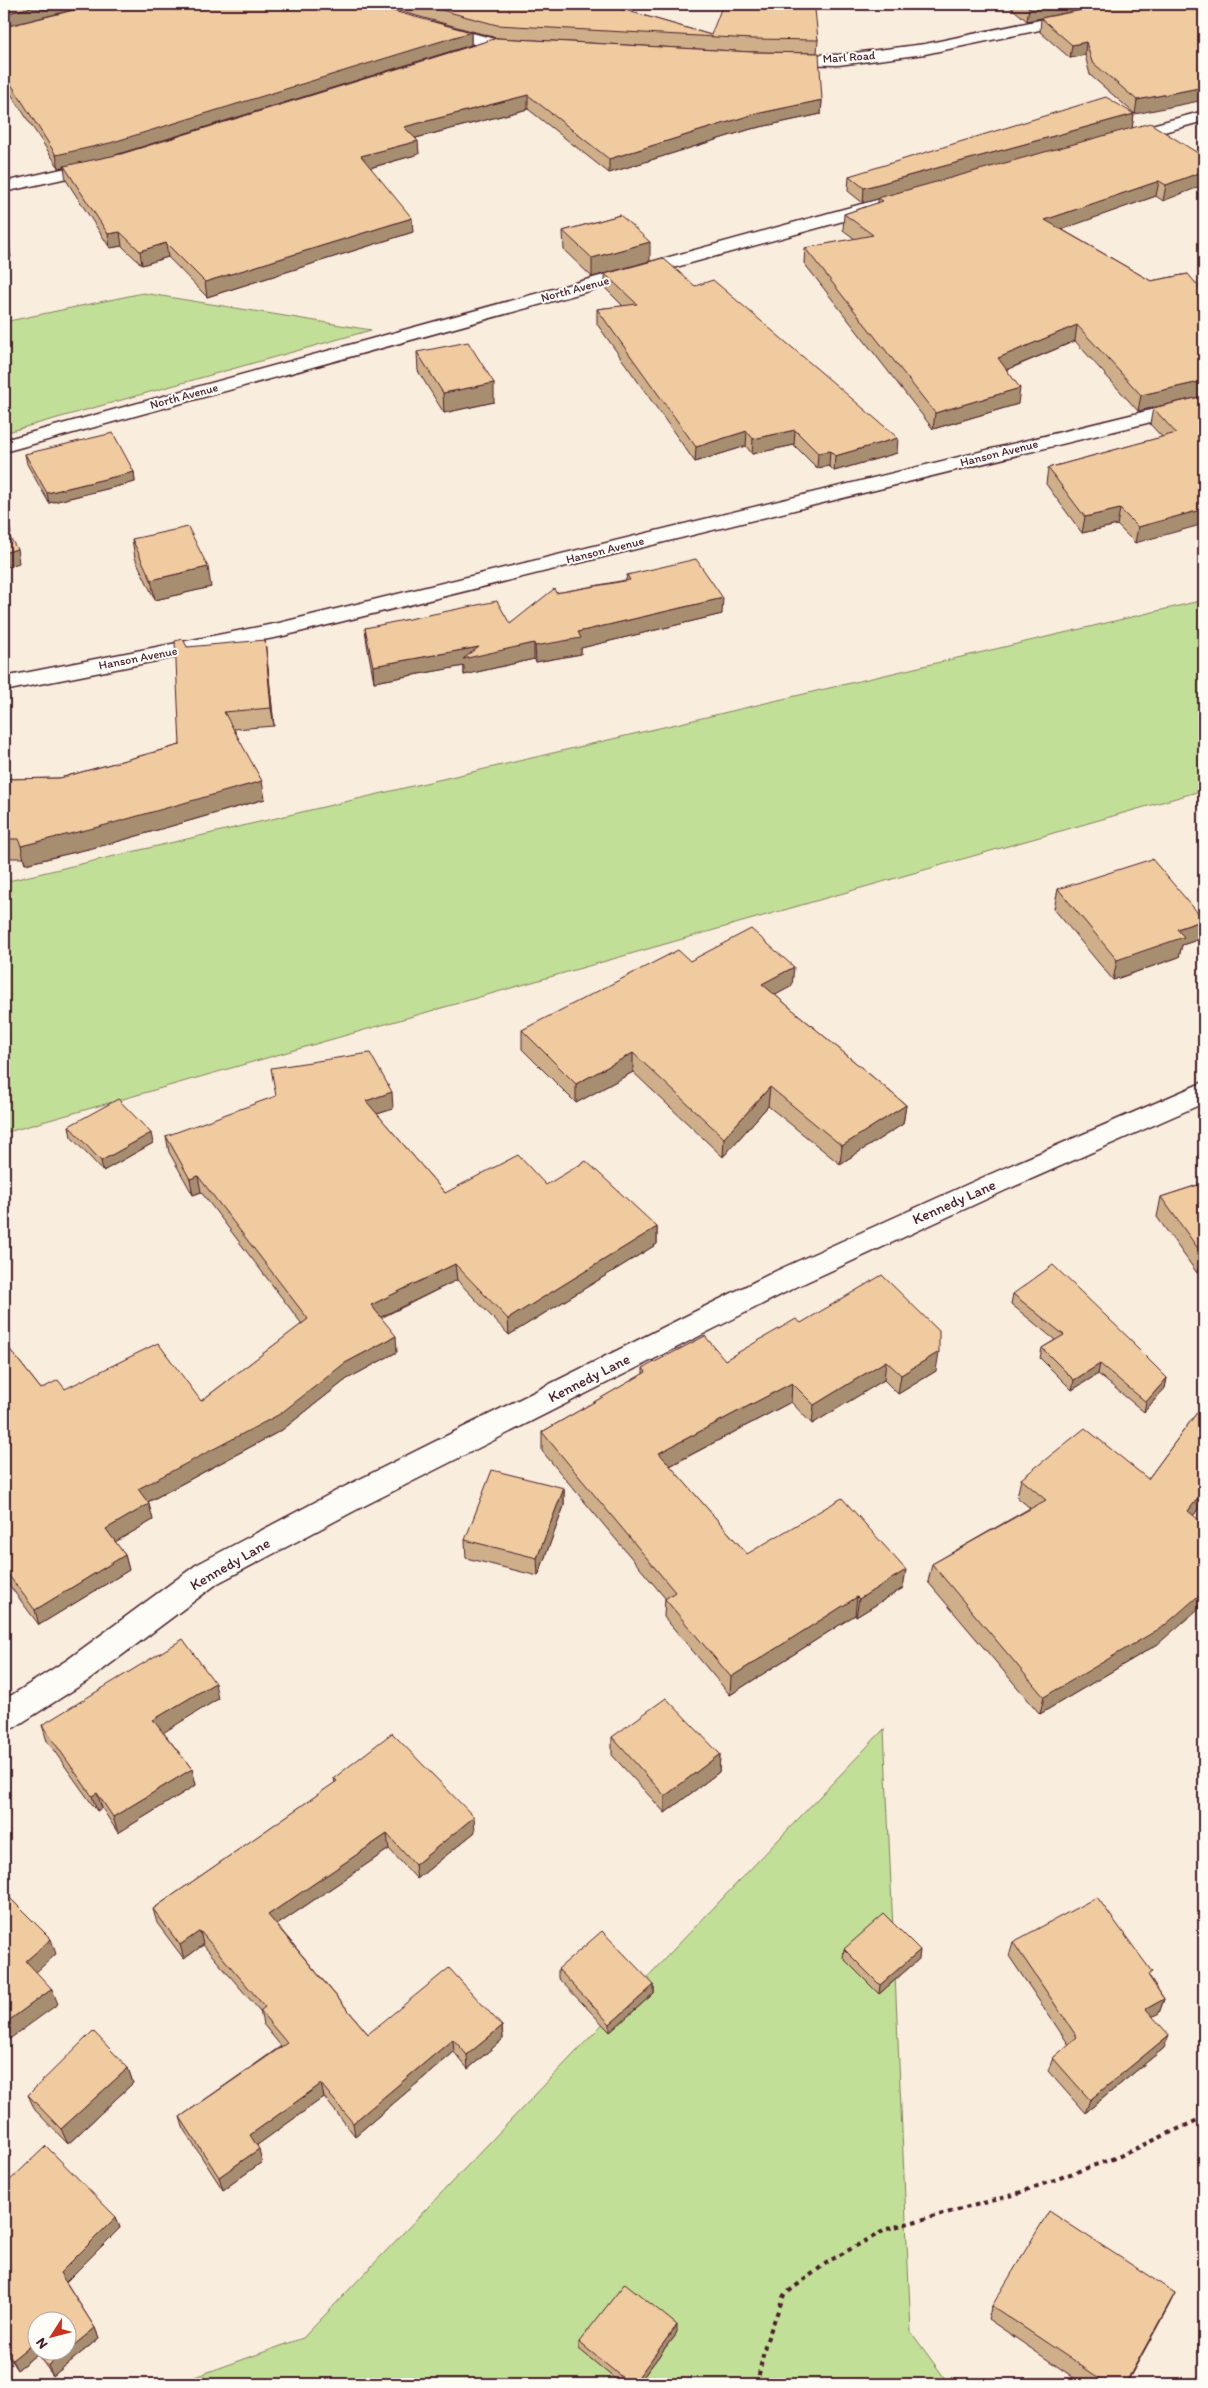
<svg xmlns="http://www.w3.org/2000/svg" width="1208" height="2388" viewBox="0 0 1208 2388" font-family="Itim,sans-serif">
<rect width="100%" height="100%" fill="#f9eddd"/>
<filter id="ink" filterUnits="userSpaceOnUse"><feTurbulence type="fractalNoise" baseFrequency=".02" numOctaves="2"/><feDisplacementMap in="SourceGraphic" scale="10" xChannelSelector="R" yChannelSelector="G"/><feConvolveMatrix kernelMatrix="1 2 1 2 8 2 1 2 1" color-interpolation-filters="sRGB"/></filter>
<g filter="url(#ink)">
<!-- green -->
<g fill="#c2df97" stroke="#867f61">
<polygon points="143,293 371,330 4,433 4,322"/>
<polygon points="1204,600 1204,790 4,1133 4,882"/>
<polygon points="884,1729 911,2332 949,2384 175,2384 303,2338"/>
</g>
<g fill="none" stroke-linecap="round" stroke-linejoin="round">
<!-- minor casing -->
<g stroke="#4a1f2b" stroke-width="3">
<g id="minor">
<polygon points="1117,4 1148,4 1146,8 1140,9 925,54 838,65 782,64 776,63 773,59 776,55 782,54 838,55 925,44"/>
<polygon points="435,23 502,41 504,45 502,49 496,50 429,32 427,28 429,24"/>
<polygon points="1204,111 1204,121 1124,143 1118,142 1115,138 1118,134"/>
<polygon points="102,160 108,161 111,165 108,169 4,192 4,182"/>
<polygon points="880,199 887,201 889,205 887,209 4,452 4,440"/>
<polygon points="1204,397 1204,409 279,637 4,691 4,677 279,623"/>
<polygon points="1204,1082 1204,1103 1006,1190 798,1286 358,1509 218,1583 89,1680 15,1727 4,1731 4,1700 67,1660 196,1565 336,1491 778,1270 986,1176"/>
</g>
</g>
<!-- path -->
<polyline stroke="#4a1f2b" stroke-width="4" stroke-dasharray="4.5 4.5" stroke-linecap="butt" points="757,2384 765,2345 784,2295 829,2261 887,2229 1013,2195 1120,2156 1204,2117"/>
<!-- minor -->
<use href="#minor" fill="#fdfcf7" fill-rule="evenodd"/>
</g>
<!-- wall -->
<g fill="#ceaf8a" stroke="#4a1f2b">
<polygon points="373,4 604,4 711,35 763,8 762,4 810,4 818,40 817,53 752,52 497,38"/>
<polygon points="1007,4 1109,4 1027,21"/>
<polygon points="1204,4 1135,114 1090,75 1085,55 1070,58 1040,32 1041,18"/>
<polygon points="4,27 471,32 471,45 116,155 497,38 822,100 821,114 751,129 609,173 528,109 416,138 419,154 370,168 413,232 207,297 168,257 142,265 122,246 110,248 66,180 64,167 59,168 4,83"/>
<polygon points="1134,114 1132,128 1204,157 1163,201 1156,196 1061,229 1151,281 1188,274 1138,411 1075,341 1007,370 1018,404 933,429 804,263 805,248 855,239 843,230 844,214 878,203 878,198 863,203 848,191 849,176"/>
<polygon points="620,215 592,277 564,250 563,231"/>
<polygon points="605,274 695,286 897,453 834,471 829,466 817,468 794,445 752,454 746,446 695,462 597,324 597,309 623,306 605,288"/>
<polygon points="417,352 494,402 444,413 418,371"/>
<polygon points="1204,396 1135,543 1117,525 1082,533 1046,484 1048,468 1162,437 1150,424 1153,408"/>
<polygon points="25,454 134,472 135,482 49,503 27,464"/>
<polygon points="132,539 211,587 155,600 135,558"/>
<polygon points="627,575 722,614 581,648 581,654 536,662 534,659 464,675 464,666 374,682 367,644 365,628 510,624 556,593 626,580"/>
<polygon points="187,647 267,659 274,726 234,729 265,799 109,844 25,864 23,858 4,858 4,779 60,778 180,745"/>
<polygon points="1058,889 1204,919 1200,939 1182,945 1179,957 1113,980 1054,909"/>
<polygon points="690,961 792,986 775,995 906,1105 903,1124 840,1164 768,1106 723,1157 633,1072 576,1103 522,1049 522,1030"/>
<polygon points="393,1109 377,1114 445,1193 546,1185 657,1227 657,1244 509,1335 457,1280 381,1318 397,1352 347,1379 282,1430 148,1502 153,1520 115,1542 125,1555 129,1570 39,1625 4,1578 4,1342 41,1389 65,1389 201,1401 302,1324 201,1192 193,1195 169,1152 166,1136"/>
<polygon points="69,1126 153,1143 103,1171 71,1137"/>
<polygon points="1204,1183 1204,1270 1197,1273 1157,1217 1161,1197"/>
<polygon points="1013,1294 1134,1345 1167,1378 1165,1388 1144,1412 1098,1374 1072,1390 1040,1358 1042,1348 1055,1340 1011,1304"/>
<polygon points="801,1323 936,1371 898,1394 884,1380 812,1424 791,1402 670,1466 747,1554 903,1588 856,1617 855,1615 730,1695 664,1617 665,1598 542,1451 542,1432 643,1374 643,1368 725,1360"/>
<polygon points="1204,1403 1204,1501 1193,1516 1158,1644 1040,1714 928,1582 932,1564 1030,1508 1017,1497 1021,1479 1148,1479"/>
<polygon points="564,1488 564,1506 538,1576 466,1558 465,1540"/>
<polygon points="218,1699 163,1732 192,1769 196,1785 118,1833 102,1808 97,1811 47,1741 42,1725"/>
<polygon points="612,1737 720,1754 719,1772 665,1813 612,1755"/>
<polygon points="334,1778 475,1832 417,1879 389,1849 277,1925 368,2034 502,2026 503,2039 468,2069 454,2052 355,2136 324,2097 257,2145 262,2162 223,2190 184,2130 180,2117 281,2046 263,2024 260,2011 203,1945 184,1959 157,1923 153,1909 335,1783"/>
<polygon points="1013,1942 1150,1977 1164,1999 1159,2013 1152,2016 1164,2048 1085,2113 1048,2071 1053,2058 1069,2045 1009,1956"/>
<polygon points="844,1949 919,1959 879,1994 843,1958"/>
<polygon points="558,1969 654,1985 654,1993 610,2032 558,1978"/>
<polygon points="128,2068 133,2083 68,2144 35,2110 28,2095"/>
<polygon points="4,2186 116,2217 120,2228 66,2282 95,2328 99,2338 53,2376 37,2354 17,2370 4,2350"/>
<polygon points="1175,2293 1168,2307 1126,2384 1083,2384 988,2319 992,2306"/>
<polygon points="677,2332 638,2384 621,2384 579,2349 579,2342"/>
</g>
<!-- shaded-wall -->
<g fill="#a88e70" stroke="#4a1f2b">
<polygon points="43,4 96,4 4,27 4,14"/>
<polygon points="1046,4 1109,4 1027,21 1029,7"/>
<polygon points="471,32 471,45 112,156 59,168 56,155"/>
<polygon points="1086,42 1085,55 1070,58 1072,45"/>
<polygon points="1204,87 1204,100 1135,114 1137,100"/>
<polygon points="528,95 528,109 404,141 404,127"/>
<polygon points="822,100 821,114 751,129 609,173 609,159 751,115"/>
<polygon points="1134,114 1132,129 863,203 864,188"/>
<polygon points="418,141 419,154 362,170 361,156"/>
<polygon points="1204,171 1204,185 1163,201 1166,185"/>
<polygon points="1159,181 1156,196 1043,236 1045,220"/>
<polygon points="412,218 413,232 207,297 205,282"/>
<polygon points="120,232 122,246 110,248 108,234"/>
<polygon points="650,242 650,261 592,277 592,258"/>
<polygon points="9,243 11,257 4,258 4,244"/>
<polygon points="166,243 168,257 142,265 140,251"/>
<polygon points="1077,325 1075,341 996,374 998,358"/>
<polygon points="1204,381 1204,396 1138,411 1141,395"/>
<polygon points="494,383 494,402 444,413 443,393"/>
<polygon points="1020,388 1018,404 933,429 935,413"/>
<polygon points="795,430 794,445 752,454 753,439"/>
<polygon points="747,431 746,446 695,462 696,447"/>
<polygon points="898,438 897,453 834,471 835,456"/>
<polygon points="830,451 829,466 817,468 818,453"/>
<polygon points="134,472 135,482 49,503 47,493"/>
<polygon points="1120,509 1117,525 1082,533 1085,517"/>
<polygon points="1204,509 1204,524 1135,543 1138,527"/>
<polygon points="8,520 11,534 4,536 4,521"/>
<polygon points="17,549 19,563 4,568 4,553"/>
<polygon points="208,567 211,587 155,600 151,580"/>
<polygon points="723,598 722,614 581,648 581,654 536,662 535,646 578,632"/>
<polygon points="265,640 267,659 274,726 271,708"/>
<polygon points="534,643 534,659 464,675 464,666 374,682 373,666 479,647"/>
<polygon points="262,781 265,799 109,844 25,864 21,846"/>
<polygon points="1204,920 1200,939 1182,945 1179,957 1113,980 1117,960 1177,929"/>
<polygon points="794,967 792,986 761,1003 762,984"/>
<polygon points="633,1053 633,1072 576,1103 576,1084"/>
<polygon points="770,1087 768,1106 723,1157 724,1138"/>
<polygon points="392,1092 393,1109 367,1117 366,1101"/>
<polygon points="906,1105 903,1124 840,1164 842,1146"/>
<polygon points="151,1133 153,1143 103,1171 101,1161"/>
<polygon points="198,1176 201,1192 193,1195 190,1179"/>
<polygon points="657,1227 657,1244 509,1335 508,1319"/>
<polygon points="1204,1253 1204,1270 1197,1273 1202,1254"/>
<polygon points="455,1264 457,1280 373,1321 371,1305"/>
<polygon points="396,1336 397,1352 347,1379 282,1430 142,1505 138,1489 345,1363"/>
<polygon points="939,1352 936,1371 898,1394 901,1375"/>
<polygon points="886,1361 884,1380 812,1424 814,1405"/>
<polygon points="1100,1364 1098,1374 1072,1390 1074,1380"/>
<polygon points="1167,1378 1165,1388 1144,1412 1146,1402"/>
<polygon points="792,1383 791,1402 658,1472 659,1453"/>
<polygon points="564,1488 564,1506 538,1576 537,1558"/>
<polygon points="1204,1490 1204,1501 1183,1530 1188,1511"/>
<polygon points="149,1504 153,1520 110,1545 106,1529"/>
<polygon points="125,1555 129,1570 39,1625 35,1610"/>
<polygon points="906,1570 903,1588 856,1617 859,1599"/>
<polygon points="1204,1591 1204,1604 1158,1644 1040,1714 1044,1697"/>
<polygon points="857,1597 855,1615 730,1695 731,1677"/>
<polygon points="215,1683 218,1699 158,1736 153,1720"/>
<polygon points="720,1754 719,1772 665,1813 665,1796"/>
<polygon points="192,1769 196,1785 118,1833 113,1817"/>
<polygon points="97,1793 102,1808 97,1811 92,1796"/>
<polygon points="474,1817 475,1832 417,1879 415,1865"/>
<polygon points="387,1834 389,1849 271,1929 268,1915"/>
<polygon points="200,1931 203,1945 184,1959 180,1945"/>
<polygon points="51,1939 56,1954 32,1976 26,1961"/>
<polygon points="920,1950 919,1959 879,1994 880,1985"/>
<polygon points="654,1985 654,1993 610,2032 610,2024"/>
<polygon points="52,1989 58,2004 4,2043 4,2024"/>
<polygon points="1164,1999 1159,2013 1141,2023 1146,2009"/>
<polygon points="502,2026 503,2039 468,2069 467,2055"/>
<polygon points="1169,2035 1164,2048 1085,2113 1090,2100"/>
<polygon points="453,2039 454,2052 355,2136 353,2123"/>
<polygon points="128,2068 133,2083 68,2144 61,2129"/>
<polygon points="321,2084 324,2097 253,2148 250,2135"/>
<polygon points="259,2149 262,2162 223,2190 219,2177"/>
<polygon points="116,2217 120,2228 65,2283 60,2273"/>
<polygon points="1175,2293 1168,2307 1126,2384 1125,2384"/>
<polygon points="677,2325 677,2332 638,2384 633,2384"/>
<polygon points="95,2328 99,2338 53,2376 48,2366"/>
<polygon points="32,2344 37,2354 17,2370 12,2360"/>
</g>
<!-- building -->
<g fill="#f0cba0" stroke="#4a1f2b">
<polygon points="4,4 43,4 4,14"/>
<polygon points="99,4 367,4 471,32 110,143 56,155 4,73 4,27"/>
<polygon points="419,4 604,4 711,35 723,4 765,8 765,4 810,4 811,9 815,9 818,40 753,39 497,25"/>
<polygon points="1024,4 1046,4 1029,7"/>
<polygon points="1113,4 1204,4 1204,87 1137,100 1092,62 1086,42 1072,45 1041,18"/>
<polygon points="497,38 752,52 819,53 822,100 751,115 609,159 528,95 404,127 418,141 361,156 412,218 205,282 166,243 140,251 120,232 108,234 64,166 121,154"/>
<polygon points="1106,97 1134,114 864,188 849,176"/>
<polygon points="1150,123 1204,157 1204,171 1166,185 1159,181 1045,220 1151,281 1188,274 1204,293 1204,381 1141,395 1077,325 998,358 1020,388 935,413 805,248 873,235 844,214 883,201 878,198"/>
<polygon points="620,215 650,242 592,258 563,231"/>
<polygon points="4,222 9,243 4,244"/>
<polygon points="663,258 695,286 713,280 898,438 835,456 830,451 818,453 795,430 753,439 747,431 696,447 597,309 637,304 605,274"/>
<polygon points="468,342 494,383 443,393 417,352"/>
<polygon points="1204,396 1204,509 1138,527 1120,509 1085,517 1048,468 1176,433 1153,408"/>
<polygon points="113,433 134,472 47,493 25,454"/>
<polygon points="4,513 8,520 4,521"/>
<polygon points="188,527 208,567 151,580 132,539"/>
<polygon points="4,528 17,549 4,553"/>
<polygon points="696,559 723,598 578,632 581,638 535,646 534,643 463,659 479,647 373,666 365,628 497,601 510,624 554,589 556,593 630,580 627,575"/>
<polygon points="183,639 187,647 265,640 271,708 224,712 262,781 106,825 21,846 18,839 4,839 4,779 60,778 180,745 175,641"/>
<polygon points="1152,859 1204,920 1177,929 1184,937 1117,960 1058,889"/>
<polygon points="751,929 794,967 762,984 906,1105 842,1146 770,1087 724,1138 633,1053 576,1084 522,1030 678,950 690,961"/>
<polygon points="370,1053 392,1092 366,1101 445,1193 518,1155 546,1185 586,1161 657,1227 508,1319 455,1264 371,1305 396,1336 345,1363 280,1414 138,1489 149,1504 106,1529 125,1555 35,1610 4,1569 4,1342 41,1389 58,1380 65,1389 158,1343 201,1401 308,1319 198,1176 190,1179 166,1136 276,1096 271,1068"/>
<polygon points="118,1099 151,1133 101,1161 69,1126"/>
<polygon points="1204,1183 1204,1253 1202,1254 1161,1197"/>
<polygon points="1053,1265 1134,1343 1133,1344 1167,1378 1146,1402 1100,1364 1074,1380 1042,1348 1064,1335 1013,1294"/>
<polygon points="882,1275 939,1331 939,1352 901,1375 886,1361 814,1405 792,1383 659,1453 747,1554 842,1498 906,1570 859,1599 857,1597 731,1677 665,1599 675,1592 542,1432 646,1372 643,1368 705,1336 725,1360 796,1319 801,1323"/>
<polygon points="1204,1403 1204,1490 1188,1511 1204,1524 1204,1591 1164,1626 1044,1697 932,1564 1046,1500 1021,1479 1085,1428 1148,1479"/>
<polygon points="492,1470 564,1488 537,1558 465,1540"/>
<polygon points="183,1639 215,1683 153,1720 192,1769 113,1817 97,1793 92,1796 42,1725"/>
<polygon points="666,1698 720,1754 665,1796 612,1737"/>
<polygon points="392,1733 474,1817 415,1865 387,1834 268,1915 368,2034 449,1968 502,2026 467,2055 453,2039 353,2123 321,2084 250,2135 259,2149 219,2177 180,2117 287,2043 260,2011 265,2007 200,1931 180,1945 153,1909 337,1781 334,1778"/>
<polygon points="5,1893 51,1939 26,1961 52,1989 4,2024 4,1894"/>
<polygon points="1097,1897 1152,1972 1148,1975 1164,1999 1146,2009 1169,2035 1090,2100 1053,2058 1077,2037 1013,1942"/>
<polygon points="884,1914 920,1950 880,1985 844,1949"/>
<polygon points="602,1931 654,1985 610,2024 558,1969"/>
<polygon points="93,2031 128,2068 61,2129 28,2095"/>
<polygon points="46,2146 116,2217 60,2273 95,2328 68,2350 68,2320 38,2320 38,2350 67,2350 48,2366 32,2344 12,2360 4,2348 4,2186"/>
<polygon points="1049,2211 1175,2293 1125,2384 1108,2384 992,2306"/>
<polygon points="625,2283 677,2325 633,2384 630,2384 579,2342"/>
</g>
</g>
<g text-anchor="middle" stroke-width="4" stroke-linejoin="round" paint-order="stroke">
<!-- far-street labels -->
<g font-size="12" fill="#4a1f2b" stroke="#fdfcf7">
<text transform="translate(849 57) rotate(-4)" y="4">Marl Road</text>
<text transform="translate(575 289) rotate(-15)" y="4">North Avenue</text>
<text transform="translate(184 396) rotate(-15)" y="4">North Avenue</text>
<text transform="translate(999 453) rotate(-14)" y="4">Hanson Avenue</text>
<text transform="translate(605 550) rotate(-14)" y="4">Hanson Avenue</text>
<text transform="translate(138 658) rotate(-11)" y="4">Hanson Avenue</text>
</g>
<!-- street labels -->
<g font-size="15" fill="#4a1f2b" stroke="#fdfcf7">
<text transform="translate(954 1202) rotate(-24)" y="5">Kennedy Lane</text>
<text transform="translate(589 1378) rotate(-27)" y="5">Kennedy Lane</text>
<text transform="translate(230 1564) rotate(-30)" y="5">Kennedy Lane</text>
</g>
</g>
<!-- margin -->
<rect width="1208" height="2388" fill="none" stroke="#fdfcf7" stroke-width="20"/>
<rect x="10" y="10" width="1188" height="2368" fill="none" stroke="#4a1f2b" stroke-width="2" filter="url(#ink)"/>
<!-- north arrow -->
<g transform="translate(52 2336) rotate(234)"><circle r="24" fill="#fdfcf7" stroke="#b5a4a5"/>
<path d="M0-4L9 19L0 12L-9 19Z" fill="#c8321e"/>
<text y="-8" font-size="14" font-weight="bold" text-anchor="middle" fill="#4a1f2b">N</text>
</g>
</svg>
